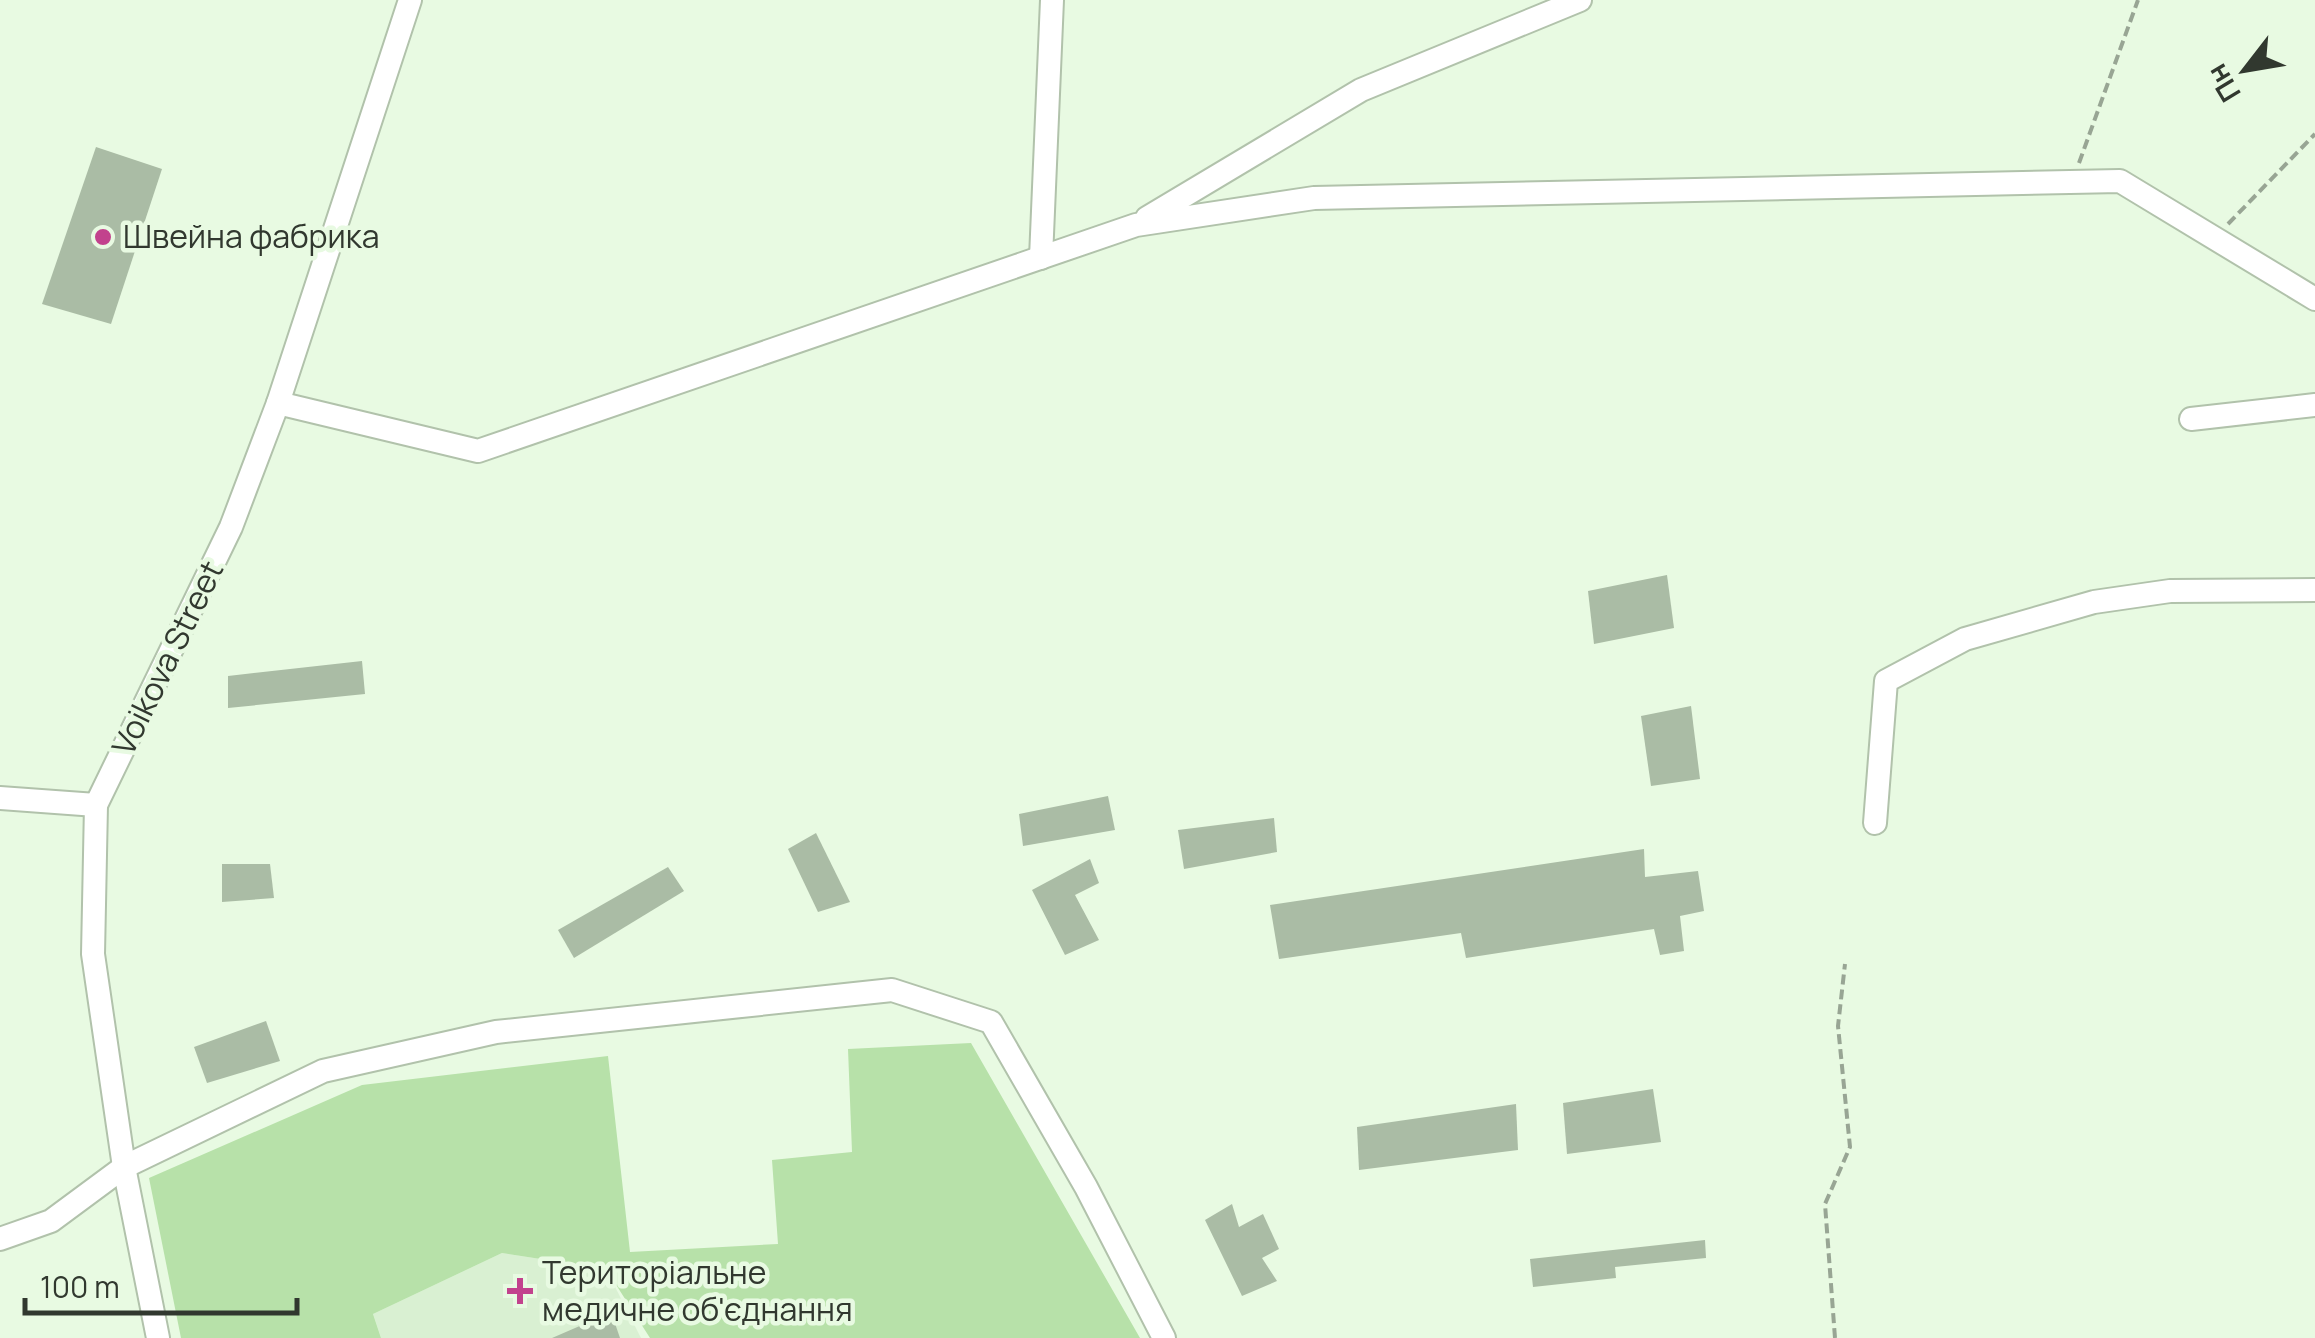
<svg xmlns="http://www.w3.org/2000/svg" width="2315" height="1338" viewBox="0 0 2315 1338" font-family="Manrope,sans-serif">
<rect width="100%" height="100%" fill="#e8fae2"/>
<!-- built -->
<polygon fill="#d9f0d2" points="502,1253 606,1269 641,1338 381,1338 373,1314"/>
<!-- green -->
<polygon fill="#b7e1a9" points="971,1043 1140,1338 650,1338 606,1269 502,1253 373,1314 381,1338 181,1338 149,1178 362,1085 608,1056 630,1252 778,1244 772,1160 852,1152 848,1049"/>
<!-- building -->
<g fill="#aabca5">
<polygon points="96,147 162,169 111,324 42,304"/>
<polygon points="1667,575 1674,628 1594,644 1588,591"/>
<polygon points="362,661 365,694 228,708 228,676"/>
<polygon points="1691,706 1700,779 1651,786 1641,716"/>
<polygon points="1108,796 1115,830 1023,846 1019,814"/>
<polygon points="1274,818 1277,852 1184,869 1178,830"/>
<polygon points="816,833 850,902 818,912 788,849"/>
<polygon points="1644,849 1645,877 1698,871 1704,911 1680,916 1684,951 1660,955 1654,929 1466,958 1461,933 1279,959 1270,905"/>
<polygon points="1090,859 1099,883 1075,895 1099,940 1065,955 1032,890"/>
<polygon points="222,864 270,864 274,898 222,902"/>
<polygon points="668,867 684,891 574,958 558,930"/>
<polygon points="266,1021 280,1061 207,1083 194,1047"/>
<polygon points="1653,1089 1661,1142 1567,1154 1563,1103"/>
<polygon points="1516,1104 1518,1150 1359,1170 1357,1127"/>
<polygon points="1232,1204 1239,1227 1263,1214 1279,1249 1262,1258 1277,1281 1242,1296 1205,1220"/>
<polygon points="1705,1240 1706,1258 1615,1267 1616,1278 1533,1287 1530,1259"/>
<polygon points="607,1300 620,1338 552,1338 582,1325 577,1310"/>
</g>
<g fill="none" stroke-linecap="round" stroke-linejoin="round">
<!-- minor casing -->
<g stroke="#b1c2ab" stroke-width="26">
<g id="minor">
<polyline points="1147,218 1361,90 1580,0"/>
<polyline points="1041,258 1052,0"/>
<polyline points="278,403 478,451 1136,225 1314,198 2120,181 2315,299"/>
<polyline points="2191,419 2315,405"/>
<polyline points="0,798 96,805"/>
<polyline points="1875,823 1886,681 1965,639 2094,602 2170,591 2315,590"/>
<polyline points="0,1239 51,1221 124,1167 323,1071 496,1032 892,990 991,1022 1086,1187 1164,1338"/>
<polyline points="158,1338 124,1167 93,954 96,805 231,527 278,403 410,0"/>
</g>
</g>
<!-- path -->
<g stroke="#98a594" stroke-width="4" stroke-dasharray="10 5" stroke-linecap="butt">
<polyline points="2079,163 2138,0"/>
<polyline points="2228,224 2315,134"/>
<polyline points="1835,1338 1825,1204 1850,1147 1838,1026 1845,964"/>
</g>
<!-- minor -->
<use href="#minor" stroke="#fff" stroke-width="22"/>
</g>
<!-- markers -->
<g fill="#c2428d" stroke="#e8fae2" stroke-width="4">
<circle cx="103" cy="237" r="10"/>
<path d="M515 1276h10v10h10v10h-10v10h-10v-10h-10v-10h10z"/>
</g>
<g text-anchor="middle" stroke-width="9" stroke-linejoin="round" paint-order="stroke">
<!-- poi labels -->
<g font-size="32" fill="#31382f" stroke="#e8fae2" text-anchor="start">
<text x="123" y="248">Швейна фабрика</text>
<text x="542" y="1284">Територіальне<tspan x="542" dy="37">медичне об'єднання</tspan></text>
</g>
<!-- street labels -->
<g font-size="32" fill="#31382f" stroke="#e8fae2">
<text transform="translate(168 658) rotate(-64)" y="11">Voikova Street</text>
</g>
</g>
<!-- north arrow -->
<g transform="translate(2245 70) rotate(239)" stroke="#e8fae2" stroke-width="8" paint-order="stroke">
<path d="M0-8L18 38L0 25L-18 38Z" fill="#31382f"/>
<text y="-15" font-size="28" font-weight="bold" text-anchor="middle" fill="#31382f">Пн</text>
</g>
<!-- scale -->
<path d="M25 1298v15h272v-15" fill="none" stroke="#31382f" stroke-width="5"/>
<text x="40" y="1298" font-size="30" fill="#31382f" stroke="#e8fae2" stroke-width="8" paint-order="stroke">100 m</text>
</svg>
